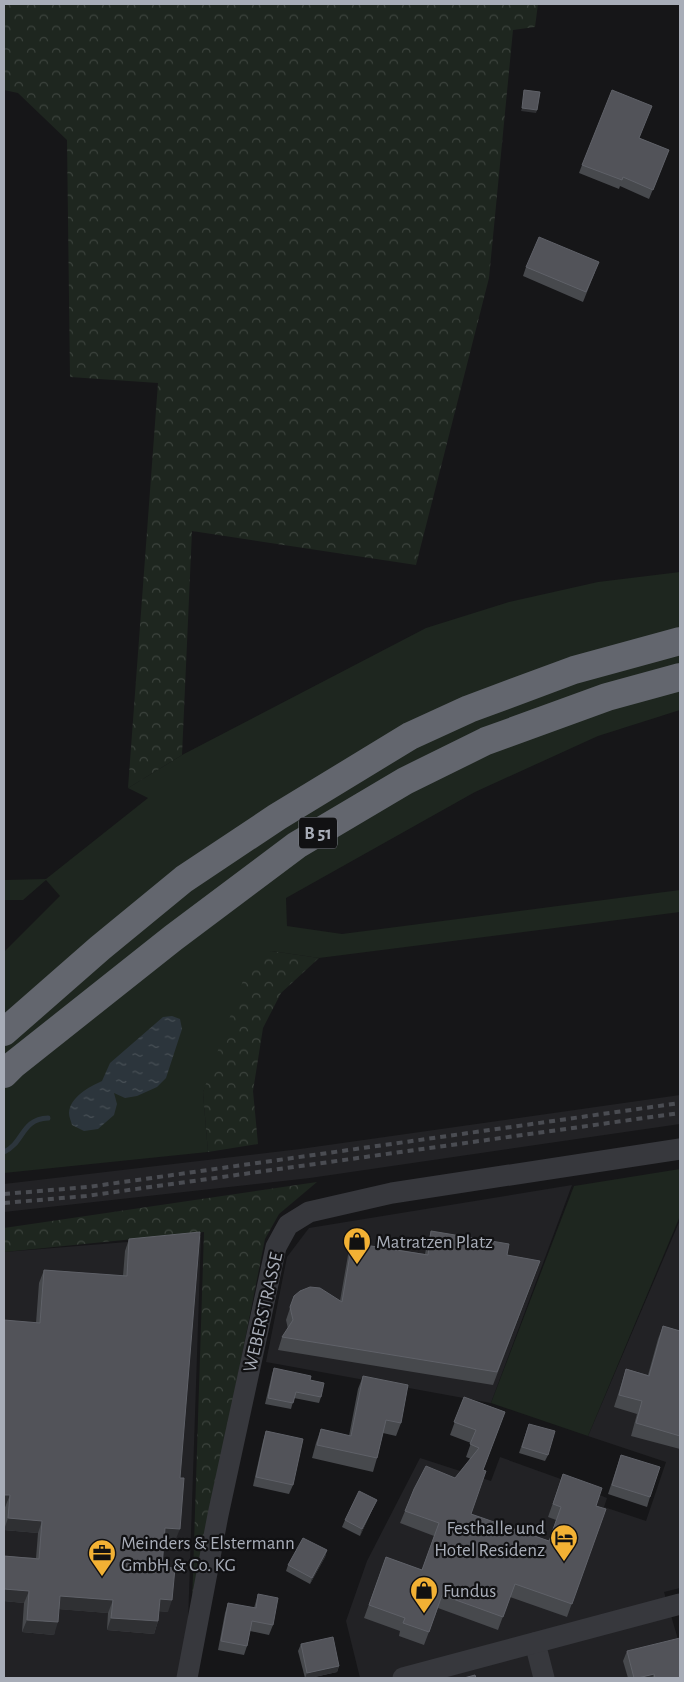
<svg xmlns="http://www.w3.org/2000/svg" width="684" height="1682" viewBox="0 0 684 1682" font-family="'Alegreya Sans',sans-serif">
<defs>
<pattern id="forest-crowns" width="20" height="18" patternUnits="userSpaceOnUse" patternTransform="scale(1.25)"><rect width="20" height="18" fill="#1e261f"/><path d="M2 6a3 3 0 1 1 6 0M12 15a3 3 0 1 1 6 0" fill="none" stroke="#3c433d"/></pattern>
<pattern id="water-ripples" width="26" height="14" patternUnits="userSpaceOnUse" patternTransform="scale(1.25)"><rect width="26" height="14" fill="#2c353c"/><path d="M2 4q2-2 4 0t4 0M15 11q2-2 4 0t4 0" fill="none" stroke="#485056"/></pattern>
</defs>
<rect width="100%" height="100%" fill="#161618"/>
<!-- built -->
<g fill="#222225">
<polygon points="680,1095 680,1124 310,1178 4,1212 4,1184 300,1149"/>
<polygon points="572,1185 491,1403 266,1362 287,1257 309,1228"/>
<polygon points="680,1220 680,1588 664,1592 680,1646 680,1678 360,1678 346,1621 367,1561 420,1458 491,1481 500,1457 558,1478 607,1498 604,1507 646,1521 666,1462 588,1436"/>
<polygon points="201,1236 188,1623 179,1678 4,1678 4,1252"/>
</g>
<!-- grass -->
<g fill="#1e261f">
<polygon points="680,572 680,710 598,736 475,792 286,898 287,926 342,934 680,890 680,912 319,958 271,951 203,1092 208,1152 4,1173 4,952 60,896 46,880 23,900 4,900 4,880 46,879 148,798 128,788 182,755 426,628 509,602 598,582"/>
<polygon points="680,1169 680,1216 588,1436 491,1403 574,1186"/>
</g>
<!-- forest -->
<g fill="url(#forest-crowns)">
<polygon points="4,4 538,4 535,27 513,30 489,278 416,565 192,531 182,755 128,788 158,383 70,377 67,140 18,93 4,90"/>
<polygon points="271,951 319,958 281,993 263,1028 253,1091 258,1144 208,1152 203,1092 245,975"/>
<polygon points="317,1182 279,1214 265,1239 192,1606 204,1232 4,1252 4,1228"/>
</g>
<!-- water -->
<path fill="url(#water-ripples)" d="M172,1016L180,1019L182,1029L166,1078L157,1087L137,1096L125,1098L114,1093L117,1104L114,1115L98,1129L84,1131L72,1125C71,1121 69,1117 69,1113C70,1097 89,1087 102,1081L110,1063L163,1017Z"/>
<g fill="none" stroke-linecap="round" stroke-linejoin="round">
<!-- stream -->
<path stroke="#2c353c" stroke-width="5" d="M4,1152C24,1143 21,1119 48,1118"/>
<!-- minor -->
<g stroke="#37383d" stroke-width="21">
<polyline points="535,1643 544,1678"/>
<polyline points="187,1678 218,1515 276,1247 288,1225 309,1212 392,1193 680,1149"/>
<polyline points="403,1678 680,1604"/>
</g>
<!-- highway -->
<g stroke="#63666e" stroke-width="28">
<polyline points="4,1032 100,948 184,879 277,817 410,736 469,709 574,670 680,641"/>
<polyline points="4,1074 13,1065 173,938 297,845 405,781 486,741 607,697 680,677"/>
</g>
<!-- rail -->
<g stroke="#4a4c52" stroke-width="4" stroke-dasharray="6 5" stroke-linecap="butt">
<polyline points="4,1194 88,1187 680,1103"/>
<polyline points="4,1203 86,1196 680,1113"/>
</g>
</g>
<!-- wall -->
<g fill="#47494d">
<polygon points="639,138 669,150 649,199 620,186 619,189 579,173 582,165"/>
<polygon points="526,267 595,272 583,302 523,276"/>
<polygon points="431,1231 507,1255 540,1261 493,1385 278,1350 282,1337 288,1329 286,1320 294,1296 340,1301 348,1255 352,1243 425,1254 427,1244"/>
<polygon points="129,1239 175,1541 164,1540 162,1567 168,1612 159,1611 158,1621 154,1634 107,1630 108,1613 59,1609 54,1635 22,1632 24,1603 4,1601 4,1556 36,1558 38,1533 4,1530 5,1507 36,1323 39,1283 44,1270 123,1276 125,1251"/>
<polygon points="663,1326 680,1331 680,1449 631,1436 637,1414 614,1407 622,1382 626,1369 648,1375 658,1339"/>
<polygon points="274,1368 310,1380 321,1397 319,1403 294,1398 291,1409 265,1404 272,1374"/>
<polygon points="363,1376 401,1423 396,1436 383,1433 377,1458 373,1472 312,1458 316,1443 321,1429 349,1436 358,1389"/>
<polygon points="464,1397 505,1412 483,1470 471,1514 549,1541 556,1520 548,1517 563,1474 596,1506 606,1509 567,1617 510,1597 498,1630 438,1608 424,1645 399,1636 400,1631 364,1618 386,1557 422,1570 434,1536 400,1523 405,1511 455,1478 471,1459 466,1457 471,1443 450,1435"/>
<polygon points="529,1424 548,1455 545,1461 519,1453"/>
<polygon points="266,1431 293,1485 289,1494 253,1486 263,1441"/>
<polygon points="621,1455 650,1497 647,1507 608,1494"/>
<polygon points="377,1500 374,1506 360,1536 342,1527 345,1520"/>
<polygon points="327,1550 325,1557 310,1584 286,1571 288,1565"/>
<polygon points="258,1594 273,1625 269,1635 250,1631 247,1646 244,1655 218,1650 225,1613 228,1603 254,1608"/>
<polygon points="301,1644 339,1666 337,1672 310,1678 305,1678 298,1651"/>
<polygon points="627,1651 680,1678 628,1678 623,1661"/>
</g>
<!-- shaded-wall -->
<g fill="#2f3033">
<polygon points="522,108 537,110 536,113 521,111"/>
<polygon points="4,1495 10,1495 5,1507 4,1507"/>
<polygon points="377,1500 374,1506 360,1536 362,1529"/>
<polygon points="8,1518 42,1521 38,1533 4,1530"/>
<polygon points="165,1528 180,1529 175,1541 161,1540"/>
<polygon points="327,1550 325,1557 310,1584 312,1578"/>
<polygon points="4,1589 29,1591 24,1603 4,1601"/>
<polygon points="60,1596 113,1600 108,1613 56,1609"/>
<polygon points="160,1599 172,1600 168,1612 155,1611"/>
<polygon points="111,1618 158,1621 154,1634 107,1630"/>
<polygon points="27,1620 58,1622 54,1635 22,1632"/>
<polygon points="339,1666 337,1672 310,1678 305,1678 307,1673"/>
<polygon points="654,1674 652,1678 638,1678"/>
</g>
<!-- building -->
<g fill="#525359" stroke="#5f6168">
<polygon points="524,90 540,92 537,110 522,108"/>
<polygon points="612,90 652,106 639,138 669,150 653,190 623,177 622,180 582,165"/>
<polygon points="539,237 599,262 586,292 526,267"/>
<polygon points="431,1231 509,1244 507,1255 540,1261 497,1372 282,1337 293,1320 290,1307 294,1296 300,1291 310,1287 320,1288 342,1302 352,1243 428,1255"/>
<polygon points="200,1232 180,1478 184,1478 180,1529 165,1528 162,1567 175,1568 172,1600 160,1599 158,1621 111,1618 113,1600 60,1596 58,1622 27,1620 29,1591 4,1589 4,1556 39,1559 42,1521 8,1518 10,1495 4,1495 4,1320 40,1323 44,1270 127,1276 129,1239"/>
<polygon points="663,1326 680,1331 680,1436 636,1423 642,1401 619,1395 626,1369 649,1376"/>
<polygon points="274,1368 311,1376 310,1380 324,1383 321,1397 296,1392 293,1403 268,1398"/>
<polygon points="363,1376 408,1385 401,1423 386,1420 377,1458 317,1445 321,1429 351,1436"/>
<polygon points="464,1397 505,1412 483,1470 486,1471 471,1514 549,1541 561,1507 553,1504 563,1474 602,1488 596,1506 606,1509 572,1604 515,1584 503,1617 442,1595 429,1632 403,1623 405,1618 369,1605 386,1557 422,1570 439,1523 405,1511 414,1489 426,1466 455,1478 479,1448 470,1444 476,1430 454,1422"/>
<polygon points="529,1424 555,1431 548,1455 522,1447"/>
<polygon points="266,1431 303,1439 293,1485 256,1477"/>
<polygon points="621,1455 660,1467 650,1497 612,1485"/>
<polygon points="359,1491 377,1500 362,1529 345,1520"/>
<polygon points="303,1538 327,1550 312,1578 288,1565"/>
<polygon points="258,1594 278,1598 273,1625 252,1621 247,1646 221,1641 228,1603 256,1608"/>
<polygon points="333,1637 339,1666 307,1673 301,1644"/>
<polygon points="680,1638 680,1678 655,1678 654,1674 638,1678 634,1678 627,1651"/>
<polygon points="475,1675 476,1678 464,1678"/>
</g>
<!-- icons -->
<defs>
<g id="shop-pin" transform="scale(1.4375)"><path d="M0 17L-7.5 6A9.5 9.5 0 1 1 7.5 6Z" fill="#f2b134" stroke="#111113"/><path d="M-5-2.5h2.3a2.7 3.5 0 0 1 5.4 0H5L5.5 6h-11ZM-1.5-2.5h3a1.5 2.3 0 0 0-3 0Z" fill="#111"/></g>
<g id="hotel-pin" transform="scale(1.4375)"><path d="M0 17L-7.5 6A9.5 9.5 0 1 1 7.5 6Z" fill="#f2b134" stroke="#111113"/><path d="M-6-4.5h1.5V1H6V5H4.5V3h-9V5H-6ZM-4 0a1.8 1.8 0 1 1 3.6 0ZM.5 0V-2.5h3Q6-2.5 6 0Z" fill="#111"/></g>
<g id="office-pin" transform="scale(1.4375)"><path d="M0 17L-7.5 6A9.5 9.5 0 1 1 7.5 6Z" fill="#f2b134" stroke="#111113"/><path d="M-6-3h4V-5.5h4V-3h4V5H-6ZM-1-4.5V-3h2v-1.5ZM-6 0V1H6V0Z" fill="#111"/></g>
</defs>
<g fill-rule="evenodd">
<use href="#shop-pin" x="357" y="1241"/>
<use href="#hotel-pin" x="564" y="1538"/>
<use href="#office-pin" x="102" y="1553"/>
<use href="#shop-pin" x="424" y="1590"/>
</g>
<g text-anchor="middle" stroke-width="4.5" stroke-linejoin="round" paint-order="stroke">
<!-- shield labels -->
<rect fill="#111113" stroke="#7b7e86" stroke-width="1" x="299" y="817.5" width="38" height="31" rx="4"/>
<g font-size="18" font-weight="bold" fill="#a8adb8">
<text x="318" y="839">B 51</text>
</g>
<!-- poi labels -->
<g font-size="19" fill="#a8adb8" stroke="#111113" text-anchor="start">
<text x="376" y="1248">Matratzen Platz</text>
<text x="545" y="1534" text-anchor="end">Festhalle und<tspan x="545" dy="22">Hotel Residenz</tspan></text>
<text x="121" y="1549">Meinders &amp; Elstermann<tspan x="121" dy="22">GmbH &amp; Co. KG</tspan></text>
<text x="443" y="1597">Fundus</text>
</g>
<!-- street labels -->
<g font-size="19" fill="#a8adb8" stroke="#111113">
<text transform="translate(262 1312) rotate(-77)" y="7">WEBERSTRASSE</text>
</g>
</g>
<!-- border -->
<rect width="684" height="1682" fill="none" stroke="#a8adb8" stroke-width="10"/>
</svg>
